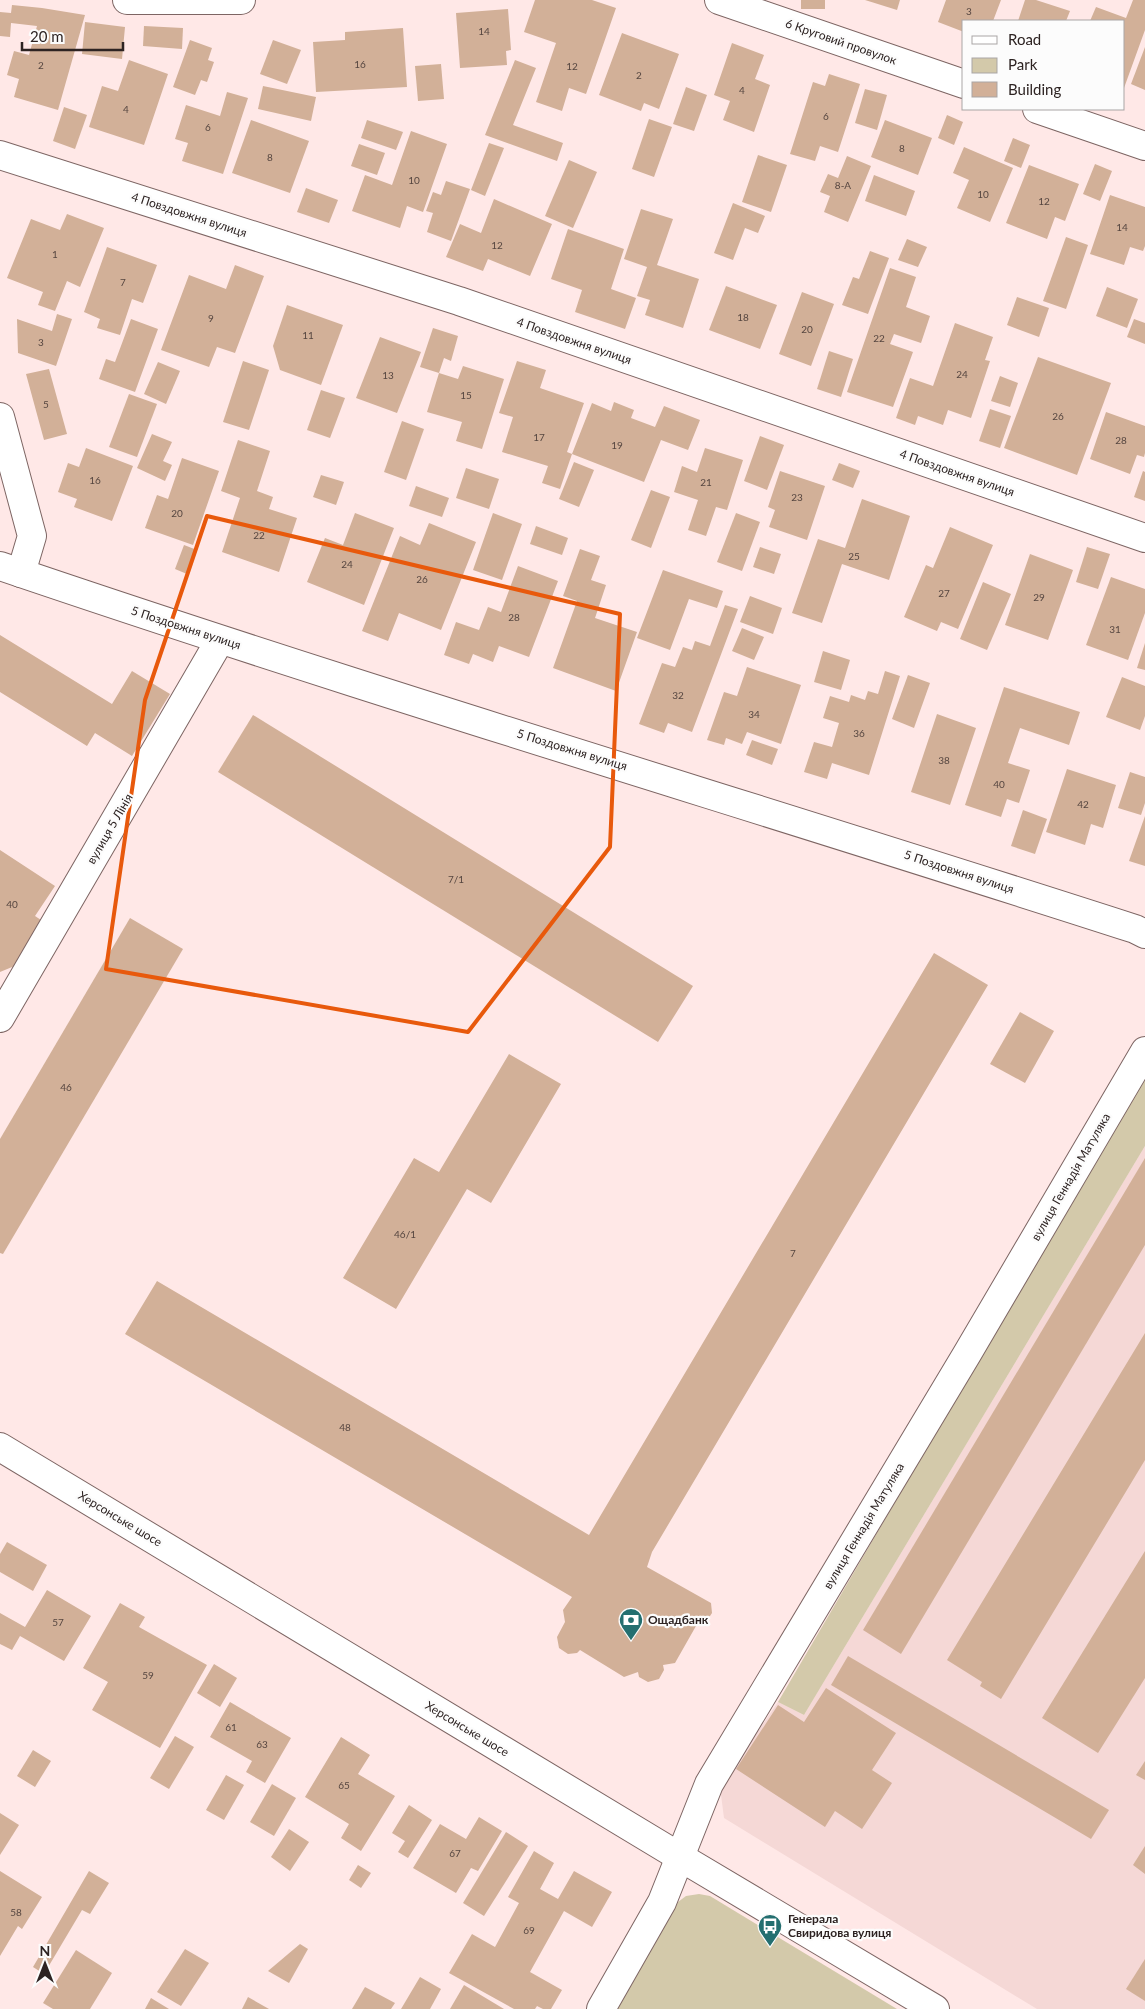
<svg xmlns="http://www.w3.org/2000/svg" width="1145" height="2009" viewBox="0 0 1145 2009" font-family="Lato,sans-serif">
<rect width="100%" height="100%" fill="#ffe8e7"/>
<!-- built -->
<polygon fill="#f5d8d6" points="1145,1146 1145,2009 1037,2009 724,1818 720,1787 778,1702 804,1715"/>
<!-- green -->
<g fill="#d3c9aa">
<polygon points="1145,1075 1145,1146 804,1715 778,1702"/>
<polygon points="699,1894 710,1896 897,2009 615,2009 678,1902 686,1896"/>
</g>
<!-- building -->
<g fill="#d2b098">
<polygon points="535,0 592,0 616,8 586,94 569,88 562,111 536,102 556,43 524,32"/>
<rect x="801" y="0" width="24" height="9"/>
<polygon points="865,0 900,0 897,10"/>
<polygon points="946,0 1001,0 993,21 964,21 964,32 938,22"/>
<polygon points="1025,0 1036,0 1070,11 1066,21 1018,21"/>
<polygon points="1133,0 1145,0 1145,30 1124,88 1124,21 1090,21 1096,7 1126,18"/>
<polygon points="12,5 42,8 85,15 58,110 14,97 19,79 7,75 14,51 29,55 37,26 11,23 10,37 0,36 0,12 11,13"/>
<polygon points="508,9 511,50 506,51 507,65 460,68 456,13"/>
<polygon points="85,22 125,27 122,59 82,54"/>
<polygon points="144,26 183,28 182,49 143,46"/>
<polygon points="403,28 407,87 316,92 313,42 345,40 345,32"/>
<polygon points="622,33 679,54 659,109 644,103 641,111 599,95"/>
<polygon points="190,40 212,48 208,60 214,62 207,82 201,80 195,95 173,87"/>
<polygon points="273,40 301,50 287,84 260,74"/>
<polygon points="732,43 764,55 755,79 770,85 754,132 723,120 730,101 714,95"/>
<polygon points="1145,47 1145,90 1131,84"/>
<polygon points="129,60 168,74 144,145 89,127 102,86 118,91"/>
<polygon points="515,60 536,68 513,125 563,143 557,161 485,135"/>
<polygon points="441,64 444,99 418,101 415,66"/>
<polygon points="829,74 860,84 838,152 820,146 815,161 790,154 813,82 825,86"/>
<polygon points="263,86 316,97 311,121 258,109"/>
<polygon points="686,87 707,95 694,131 673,124"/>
<polygon points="865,89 887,95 877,130 855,123"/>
<polygon points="227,92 248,98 223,174 182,161 188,143 175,139 186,105 220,116"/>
<polygon points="64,107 87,115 75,149 53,141"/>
<polygon points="947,115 963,122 954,145 938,138"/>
<polygon points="649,119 672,127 654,177 632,169"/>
<polygon points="251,120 309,141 290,193 232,173"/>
<polygon points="367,120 403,132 396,150 361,138"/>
<polygon points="885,120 932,138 918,175 871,157"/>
<polygon points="411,131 447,144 423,212 407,206 400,228 352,211 365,175 392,185"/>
<polygon points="1013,138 1030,145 1021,168 1004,161"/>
<polygon points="489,143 504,148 485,196 471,190"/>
<polygon points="359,144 385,153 377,175 351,166"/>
<polygon points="964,147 1013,168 990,222 957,208 969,180 953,173"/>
<polygon points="758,155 787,165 771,212 742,202"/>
<polygon points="847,156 871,166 848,222 824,212 830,196 820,192 828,174 838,178"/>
<polygon points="569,160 597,172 573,228 545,216"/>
<polygon points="1095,164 1112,171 1100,201 1083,194"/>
<polygon points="1029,165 1079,184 1065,221 1055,217 1047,239 1006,223"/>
<polygon points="874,175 915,191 906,216 865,201"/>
<polygon points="446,181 470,189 451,241 427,232 433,213 426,211 433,192 441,195"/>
<polygon points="306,188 338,200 329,223 297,212"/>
<polygon points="1110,195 1145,207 1145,246 1143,251 1130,247 1124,265 1090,254"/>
<polygon points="494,199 552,224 530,276 488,259 483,271 446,257 460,224 481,233"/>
<polygon points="733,203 765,216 758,233 745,228 733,260 714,253"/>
<polygon points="641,209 673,219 657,265 699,279 683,328 645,315 650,300 637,296 647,267 624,259"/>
<polygon points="67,214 104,228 80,287 67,281 55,311 38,305 43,292 7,278 31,219 60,230"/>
<polygon points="568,229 624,249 611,289 636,298 625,329 575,312 582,290 551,279"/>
<polygon points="1066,237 1088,245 1066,309 1043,301"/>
<polygon points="907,239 927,247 918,267 898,260"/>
<polygon points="107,247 157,265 143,303 132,299 120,335 97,328 100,319 84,312"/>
<polygon points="870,251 889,258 868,314 842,305 853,277 859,279"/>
<polygon points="235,265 264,276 235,353 217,347 209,367 161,350 189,275 226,289"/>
<polygon points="890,268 916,277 906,307 930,316 921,343 894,334 890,344 913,352 893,407 847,392"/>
<polygon points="726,286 777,305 760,349 709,330"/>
<polygon points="1107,287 1138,299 1127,328 1096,316"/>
<polygon points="802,292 834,304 811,366 779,354"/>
<polygon points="1017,297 1049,308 1039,337 1007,325"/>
<polygon points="287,305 343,325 321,385 280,370 273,346"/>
<polygon points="57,314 72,319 56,366 18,353 17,319 52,331"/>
<polygon points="131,319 158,329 135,392 99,379 106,359 115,362"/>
<polygon points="1134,319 1145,323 1145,344 1127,337"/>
<polygon points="955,323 993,337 985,360 990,361 971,418 948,410 943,425 918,416 915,425 896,418 910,378 933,386"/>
<polygon points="433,328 458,336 451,361 444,358 439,373 420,367"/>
<polygon points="380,337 421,352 397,413 356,398"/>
<polygon points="829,351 853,359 841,397 817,389"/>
<polygon points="1038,357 1111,383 1077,475 1004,448"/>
<polygon points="243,361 269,370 249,430 223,422"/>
<polygon points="517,361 546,370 540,388 584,403 567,452 572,454 560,489 542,483 548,466 502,452 513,417 499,413"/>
<polygon points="158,362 180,371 166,404 144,394"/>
<polygon points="463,366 504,379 482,449 456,441 462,422 427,412 439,373 458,379"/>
<polygon points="49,369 67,434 44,440 26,374"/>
<polygon points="1000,376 1018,383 1010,407 991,401"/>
<polygon points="321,390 345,398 330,438 307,430"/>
<polygon points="129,394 157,404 137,457 109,447"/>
<polygon points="614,402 634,410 631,418 655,427 664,406 700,420 688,450 661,440 644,482 572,454 592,403 611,411"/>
<polygon points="990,409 1011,416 1000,448 979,441"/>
<polygon points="1106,412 1145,426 1145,453 1144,457 1137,455 1130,474 1090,459"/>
<polygon points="402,421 424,429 406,480 384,472"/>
<polygon points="152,434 172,442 163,461 172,465 165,481 137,468"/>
<polygon points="760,436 784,445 767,490 744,481"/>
<polygon points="238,440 270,451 257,491 273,497 269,509 297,518 279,572 222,552 240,498 221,491"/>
<polygon points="86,448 133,466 112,521 74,507 77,499 58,492 68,463 79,467"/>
<polygon points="705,448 743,460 727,510 716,507 706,536 688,530 698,500 674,492 682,466 697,472"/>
<polygon points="182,458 219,471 193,545 145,528 157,495 168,499"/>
<polygon points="574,462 594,470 579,507 559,499"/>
<polygon points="839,463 860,471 853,488 832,480"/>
<polygon points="466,468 499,479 489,509 456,498"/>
<polygon points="780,471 825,486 807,540 769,527 775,510 768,507"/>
<polygon points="1143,471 1145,472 1145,501 1134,497"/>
<polygon points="321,475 344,482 336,505 313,497"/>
<polygon points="416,486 449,498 442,517 409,506"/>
<polygon points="651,490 670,497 651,548 631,540"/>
<polygon points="862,499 910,516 889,580 842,564 822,623 792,613 818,539 845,548"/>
<polygon points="355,513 394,528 364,605 307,582 325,538 343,545"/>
<polygon points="493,513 522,524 502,580 473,570"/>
<polygon points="736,513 760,522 742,571 717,562"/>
<polygon points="429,523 476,542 441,630 399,613 388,641 362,631 400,536 420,545"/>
<polygon points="536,526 568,538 562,555 530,544"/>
<polygon points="950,527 993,545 958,629 941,622 937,631 904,617 926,565 933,568"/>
<polygon points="184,545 197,550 187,574 175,569"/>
<polygon points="760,547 781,554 774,574 753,567"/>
<polygon points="1087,547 1110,554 1098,589 1076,582"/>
<polygon points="580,549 600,556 591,580 606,585 595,618 637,632 616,691 553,668 577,601 563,596"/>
<polygon points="1030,554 1073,570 1048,640 1005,625"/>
<polygon points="518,566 558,581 529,657 499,646 493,662 473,654 469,664 444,655 456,622 479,630 488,607 501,612"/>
<polygon points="663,570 723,591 717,608 689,599 670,650 637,638"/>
<polygon points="1111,577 1145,589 1145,613 1128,660 1086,645"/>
<polygon points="983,582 1011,594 987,650 960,639"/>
<polygon points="750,596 782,608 773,634 740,622"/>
<polygon points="725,605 738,609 692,732 668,723 664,733 639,724 662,663 675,667 683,647 692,650 695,641 710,646"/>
<polygon points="742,628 764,637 754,660 732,651"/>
<polygon points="0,635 112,704 132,671 170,694 132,756 95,733 87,746 0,692"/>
<polygon points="1145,643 1145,670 1137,668"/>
<polygon points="823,651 850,660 841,690 814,682"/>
<polygon points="747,667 801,685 781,744 747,732 742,744 726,738 724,745 707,740 724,692 737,696"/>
<polygon points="885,671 900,676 869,775 832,763 827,779 804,772 814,742 832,747 839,723 823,718 830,696 849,702 851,695 865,700 868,691 878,694"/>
<polygon points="908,675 930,683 914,728 892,719"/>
<polygon points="1122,677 1145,686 1145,716 1140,730 1106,717"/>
<polygon points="1004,687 1080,712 1069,745 1020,728 1008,763 1030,770 1019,803 1007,799 1001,817 965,805"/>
<polygon points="937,714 976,728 950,805 911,792"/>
<polygon points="253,715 693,986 658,1042 218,772"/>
<polygon points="752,740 778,749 772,765 746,755"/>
<polygon points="1067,769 1116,785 1103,828 1091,824 1085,845 1046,832"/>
<polygon points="1130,772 1145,777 1145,803 1141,815 1118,808"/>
<polygon points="1023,810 1047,819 1035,854 1011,846"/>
<polygon points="1145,816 1145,866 1129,861"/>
<polygon points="0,850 55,886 35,916 41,920 17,965 0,972"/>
<polygon points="130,918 183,949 3,1254 0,1253 0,1139"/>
<polygon points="934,953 988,985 652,1552 647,1567 711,1603 712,1613 706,1622 696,1626 675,1663 663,1665 664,1670 659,1679 648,1682 639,1677 638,1672 624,1677 580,1650 577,1653 568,1654 559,1648 557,1637 565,1622 563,1610 572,1597 125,1334 157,1281 589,1535"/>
<polygon points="1020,1012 1054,1031 1025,1083 990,1064"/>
<polygon points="509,1054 561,1084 491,1203 467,1189 396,1309 343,1278 414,1158 439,1172"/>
<polygon points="1145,1158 1145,1245 901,1654 863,1630"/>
<polygon points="1145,1333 1145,1460 1001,1699 980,1686 982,1682 947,1660"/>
<polygon points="7,1542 47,1565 33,1591 0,1572 0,1554"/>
<polygon points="1145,1551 1145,1678 1098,1753 1042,1718"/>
<polygon points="47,1590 91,1616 64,1661 20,1636 12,1650 0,1644 0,1613 25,1627"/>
<polygon points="120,1603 145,1617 139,1627 207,1665 160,1748 92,1710 108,1682 83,1668"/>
<polygon points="848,1656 1109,1810 1091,1839 831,1685"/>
<polygon points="214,1664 237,1678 220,1707 197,1693"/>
<polygon points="826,1688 896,1733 872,1770 892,1783 862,1829 835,1811 825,1827 736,1769 778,1705 804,1722"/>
<polygon points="230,1702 291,1738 265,1783 246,1772 252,1761 210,1737"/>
<polygon points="175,1736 194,1747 169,1789 150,1778"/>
<polygon points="341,1737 370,1755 358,1774 395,1796 361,1851 341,1838 349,1824 305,1797"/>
<polygon points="33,1750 51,1761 35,1787 17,1776"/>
<polygon points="1145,1761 1145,1780 1136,1775"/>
<polygon points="226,1775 244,1785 224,1820 206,1810"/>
<polygon points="272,1784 296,1798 274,1836 250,1822"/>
<polygon points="409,1805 432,1820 408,1858 398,1852 405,1841 392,1833"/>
<polygon points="0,1813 19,1825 0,1855"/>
<polygon points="479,1817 502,1831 478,1871 471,1868 456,1893 413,1868 440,1824 466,1839"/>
<polygon points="289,1829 309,1842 290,1871 271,1857"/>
<polygon points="506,1832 528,1846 484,1916 463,1903"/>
<polygon points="1145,1846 1145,1874 1133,1865"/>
<polygon points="534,1851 554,1863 540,1889 558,1899 574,1871 612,1892 592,1927 564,1911 530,1972 562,1990 551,2009 543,2009 537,2006 535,2009 514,2009 449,1973 472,1934 495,1947 519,1903 508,1897"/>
<polygon points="358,1865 371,1873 361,1888 349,1880"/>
<polygon points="0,1871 42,1897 22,1929 18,1926 0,1956"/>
<polygon points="89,1871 109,1883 90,1914 82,1910 44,1974 33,1967"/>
<polygon points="300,1944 308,1949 289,1983 268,1971"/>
<polygon points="185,1949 209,1963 181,2006 157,1992"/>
<polygon points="76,1950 112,1973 90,2009 53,2009 43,2003"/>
<polygon points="1145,1959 1145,2001 1126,1989"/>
<polygon points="420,1977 441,1989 430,2009 401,2009"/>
<polygon points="464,1985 504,2009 450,2009"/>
<polygon points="365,1987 395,2003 391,2009 352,2009"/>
<polygon points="248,1997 269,2009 242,2009"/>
<polygon points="151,1998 169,2009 145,2009"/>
</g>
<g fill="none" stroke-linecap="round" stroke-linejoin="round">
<!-- minor casing -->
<g stroke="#7d6563" stroke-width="30">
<g id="minor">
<polyline points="127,0 241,0"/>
<polyline points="719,0 964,84"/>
<polyline points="1037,109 1145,146"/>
<polyline points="0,155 459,301 1145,538"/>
<polyline points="0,417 32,536 21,573"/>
<path d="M0,566C376,694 757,807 1135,929L1145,934"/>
<polyline points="0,1018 220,640"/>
<polyline points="601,2009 662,1902 709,1784 967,1354 1145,1051"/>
</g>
</g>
<!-- secondary casing -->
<g stroke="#7d6563" stroke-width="30">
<polyline id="secondary" points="0,1447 680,1857 935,2009"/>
</g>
<!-- minor -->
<use href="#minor" stroke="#fff" stroke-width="28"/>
<!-- secondary -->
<use href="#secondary" stroke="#fff" stroke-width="28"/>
</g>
<!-- marked area -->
<path fill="none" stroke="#e8590c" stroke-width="4" stroke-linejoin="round" d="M207,516L620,614L610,847L468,1032L106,969L145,700Z"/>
<!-- icons -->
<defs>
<g id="bank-pin" transform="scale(1.25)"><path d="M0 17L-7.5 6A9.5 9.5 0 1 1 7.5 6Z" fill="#246f70" stroke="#fcfcfc"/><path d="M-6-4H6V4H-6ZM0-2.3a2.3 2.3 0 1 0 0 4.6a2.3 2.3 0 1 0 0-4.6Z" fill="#fff"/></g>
<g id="bus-pin" transform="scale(1.25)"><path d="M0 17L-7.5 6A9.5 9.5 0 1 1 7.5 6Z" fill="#246f70" stroke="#fcfcfc"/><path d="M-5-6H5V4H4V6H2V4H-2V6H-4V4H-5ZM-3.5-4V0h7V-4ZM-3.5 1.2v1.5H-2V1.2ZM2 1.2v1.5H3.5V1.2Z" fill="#fff"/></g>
</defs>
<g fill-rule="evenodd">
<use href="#bank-pin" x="631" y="1620"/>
<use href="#bus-pin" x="770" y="1926"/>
</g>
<g text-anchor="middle" stroke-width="4.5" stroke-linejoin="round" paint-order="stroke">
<!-- number labels -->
<g font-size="10" fill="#564640">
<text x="969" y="15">3</text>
<text x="484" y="35">14</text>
<text x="360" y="68">16</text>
<text x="41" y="69">2</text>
<text x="572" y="70">12</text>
<text x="639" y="79">2</text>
<text x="742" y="94">4</text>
<text x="126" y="113">4</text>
<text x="826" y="120">6</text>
<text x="208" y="131">6</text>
<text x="902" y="152">8</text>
<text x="270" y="161">8</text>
<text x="414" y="184">10</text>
<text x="843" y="189">8-А</text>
<text x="983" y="198">10</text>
<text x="1044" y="205">12</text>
<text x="1122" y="231">14</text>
<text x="497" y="249">12</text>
<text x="55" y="258">1</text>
<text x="123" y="286">7</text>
<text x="743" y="321">18</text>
<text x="211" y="322">9</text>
<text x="807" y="333">20</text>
<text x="308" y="339">11</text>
<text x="879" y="342">22</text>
<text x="41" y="346">3</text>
<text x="962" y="378">24</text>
<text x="388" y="379">13</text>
<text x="466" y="399">15</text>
<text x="46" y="408">5</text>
<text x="1058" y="420">26</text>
<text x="539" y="441">17</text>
<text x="1121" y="444">28</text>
<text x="617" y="449">19</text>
<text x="95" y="484">16</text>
<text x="706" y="486">21</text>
<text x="797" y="501">23</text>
<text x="177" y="517">20</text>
<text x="259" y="539">22</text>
<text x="854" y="560">25</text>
<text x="347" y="568">24</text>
<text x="422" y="583">26</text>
<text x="944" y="597">27</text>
<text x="1039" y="601">29</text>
<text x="514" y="621">28</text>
<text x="1115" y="633">31</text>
<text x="678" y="699">32</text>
<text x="754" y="718">34</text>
<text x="859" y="737">36</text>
<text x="944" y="764">38</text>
<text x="999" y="788">40</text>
<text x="1083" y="808">42</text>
<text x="456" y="883">7/1</text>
<text x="12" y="908">40</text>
<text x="66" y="1091">46</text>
<text x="405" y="1238">46/1</text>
<text x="793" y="1257">7</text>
<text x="345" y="1431">48</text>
<text x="58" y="1626">57</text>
<text x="148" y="1679">59</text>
<text x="231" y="1731">61</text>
<text x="262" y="1748">63</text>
<text x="344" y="1789">65</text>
<text x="455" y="1857">67</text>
<text x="16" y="1916">58</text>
<text x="529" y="1934">69</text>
</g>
<!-- street labels -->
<g font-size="12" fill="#2d2322" stroke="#fcfcfc">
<text transform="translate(841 42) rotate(19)" y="4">6 Круговий провулок</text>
<text transform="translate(189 215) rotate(18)" y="4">4 Повздовжня вулиця</text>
<text transform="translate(574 341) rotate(19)" y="4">4 Повздовжня вулиця</text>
<text transform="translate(957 473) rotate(19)" y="4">4 Повздовжня вулиця</text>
<text transform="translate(186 628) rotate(18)" y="4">5 Поздовжня вулиця</text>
<text transform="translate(572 750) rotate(17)" y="4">5 Поздовжня вулиця</text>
<text transform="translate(110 829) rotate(-60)" y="4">вулиця 5 Лінія</text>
<text transform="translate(959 872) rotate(18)" y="4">5 Поздовжня вулиця</text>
<text transform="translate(1071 1177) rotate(-60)" y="4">вулиця Геннадія Матуляка</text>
<text transform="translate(120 1519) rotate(31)" y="4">Херсонське шосе</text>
<text transform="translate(864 1526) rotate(-59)" y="4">вулиця Геннадія Матуляка</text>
<text transform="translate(467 1729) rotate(31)" y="4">Херсонське шосе</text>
</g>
<!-- poi labels -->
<g font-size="12" font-weight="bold" fill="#2d2322" stroke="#fcfcfc" text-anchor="start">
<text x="648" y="1624">Ощадбанк</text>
<text x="788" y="1923">Генерала<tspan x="788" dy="14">Свиридова вулиця</tspan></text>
</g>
</g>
<!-- legend -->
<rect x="962" y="20" width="162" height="90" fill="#fcfcfc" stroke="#a9a5a5"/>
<rect x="972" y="36" width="25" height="8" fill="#ffffff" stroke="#a9a5a5"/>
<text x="1008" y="45" font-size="15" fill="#2d2322">Road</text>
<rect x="972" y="58" width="25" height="15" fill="#d3c9aa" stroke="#a9a5a5"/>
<text x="1008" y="70" font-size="15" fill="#2d2322">Park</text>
<rect x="972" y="82" width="25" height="15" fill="#d2b098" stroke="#a9a5a5"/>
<text x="1008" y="95" font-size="15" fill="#2d2322">Building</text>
<!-- north arrow -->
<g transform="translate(45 1964)" stroke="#fcfcfc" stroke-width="4" paint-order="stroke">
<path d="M0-4L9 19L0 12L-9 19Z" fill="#2d2322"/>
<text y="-8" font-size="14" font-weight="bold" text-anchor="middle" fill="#2d2322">N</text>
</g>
<!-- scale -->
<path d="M22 42v8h101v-8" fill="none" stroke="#2d2322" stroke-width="2.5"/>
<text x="30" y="42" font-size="15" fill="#2d2322" stroke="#fcfcfc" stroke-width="4" paint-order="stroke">20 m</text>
</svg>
